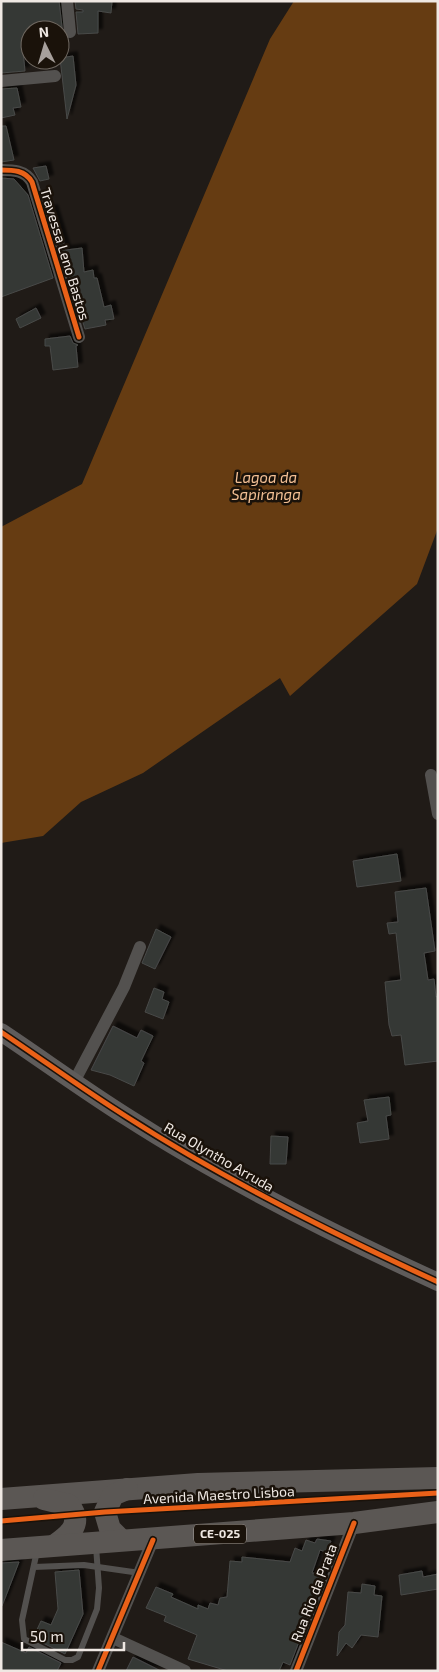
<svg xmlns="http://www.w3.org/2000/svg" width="439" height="1672" viewBox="0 0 439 1672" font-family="'Exo 2',sans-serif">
<defs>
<filter id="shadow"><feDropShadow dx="4.5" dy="-4.5" stdDeviation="1" flood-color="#0009"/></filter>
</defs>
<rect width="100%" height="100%" fill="#201b17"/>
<!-- water -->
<polygon fill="#663c12" points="294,1 438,1 438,528 417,584 290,696 280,678 143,773 81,802 43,836 1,843 1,527 82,484 270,39"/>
<!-- building -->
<g fill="#343736" stroke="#494a48" filter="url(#shadow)">
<polygon points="1,1 59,1 63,35 60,35 60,30 30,30 30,41 22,41 25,71 1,73"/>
<polygon points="75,1 112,1 111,13 98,11 98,33 78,34 76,12 83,12 83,10 76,9"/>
<polygon points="73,56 76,85 67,119 60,58"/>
<polygon points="17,88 21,107 13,108 15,115 1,118 1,89"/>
<polygon points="1,126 6,126 14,160 1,162"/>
<polygon points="46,166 49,179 40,181 33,168"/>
<polygon points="1,178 14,179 28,195 53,278 1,297"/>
<polygon points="53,209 66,250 82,248 84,272 93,270 94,278 97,278 104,307 111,305 114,319 105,320 106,325 85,329 49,210"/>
<polygon points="36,308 41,318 20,328 16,319"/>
<polygon points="70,336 73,343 78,345 76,346 78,367 53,370 50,346 45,346 45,339"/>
<polygon points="397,854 401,881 357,887 353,861"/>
<polygon points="426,888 435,951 424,953 428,980 434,979 436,997 438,996 438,1061 405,1065 401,1035 392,1036 389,1025 385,982 401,980 396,933 389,934 387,923 398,922 395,892"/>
<polygon points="156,929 171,937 155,969 142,963"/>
<polygon points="154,988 164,992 162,999 169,1002 163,1019 145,1012"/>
<polygon points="113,1026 137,1038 141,1030 153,1036 141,1061 144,1063 134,1086 110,1075 91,1070"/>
<polygon points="389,1097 391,1115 386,1116 389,1139 360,1143 357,1123 368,1121 364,1100"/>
<polygon points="271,1136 288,1137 286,1164 270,1164"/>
<polygon points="317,1539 331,1541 326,1552 320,1550 312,1573 325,1574 290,1665 283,1662 279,1671 228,1671 188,1659 197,1635 164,1621 166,1616 146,1608 156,1587 173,1594 171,1597 198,1609 198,1605 208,1609 210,1603 218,1605 220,1598 227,1597 230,1561 242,1562 242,1557 290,1562 295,1548 302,1551 306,1540 315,1543"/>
<polygon points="19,1562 2,1606 1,1606 1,1563"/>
<polygon points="79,1570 83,1614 65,1654 33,1638 41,1621 51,1625 58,1609 55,1572"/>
<polygon points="422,1571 423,1577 438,1574 438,1589 401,1595 399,1575"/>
<polygon points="362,1584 375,1586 374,1595 382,1596 378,1637 361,1635 352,1648 346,1643 337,1656 339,1632 345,1625 348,1592 361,1593"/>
<polygon points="1,1642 26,1653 29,1647 61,1663 57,1671 1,1671"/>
<polygon points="133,1657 161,1671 126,1671"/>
</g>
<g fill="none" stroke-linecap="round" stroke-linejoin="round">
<!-- lane -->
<g stroke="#53514f" stroke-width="6">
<polyline points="37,1551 22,1620 24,1639 65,1660 72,1660 78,1657 97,1609 99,1588 96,1546"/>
<polyline points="34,1567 84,1565 140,1573"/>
</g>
<!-- street -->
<g stroke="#53514f" stroke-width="12">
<polyline points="67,1 70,32"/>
<polyline points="1,81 55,76"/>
<path d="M1,170C13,170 25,170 32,182L79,337"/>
<polyline points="431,775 438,814"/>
<polyline points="74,1082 124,987 140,947"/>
<polyline points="113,1638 185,1671"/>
<polyline points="98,1671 153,1540"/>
<polyline points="296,1671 354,1523"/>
</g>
<!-- secondary -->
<path stroke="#5f5c5b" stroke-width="18" d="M1,1032C43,1060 84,1090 127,1117C225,1180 331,1233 438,1282"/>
<!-- highway -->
<g stroke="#5b5754" stroke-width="22">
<polyline points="1,1499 198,1484 438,1478"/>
<path d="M44,1499L69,1505C83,1523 71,1534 55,1545"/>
<polyline points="121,1540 110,1529 105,1512 113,1495 127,1489"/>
<polyline points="1,1550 354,1523 438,1512"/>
</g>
<!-- cycleway casing -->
<g stroke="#1a120a" stroke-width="8">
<g id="cycleway">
<path d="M1,170C13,170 25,170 32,182L79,337"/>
<path d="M1,1032C43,1060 84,1090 127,1117C225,1180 331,1233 438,1282"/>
<polyline points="1,1521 105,1512 438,1493"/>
<polyline points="98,1671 153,1540"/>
<polyline points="296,1671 354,1523"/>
</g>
</g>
<!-- cycleway -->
<use href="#cycleway" stroke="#ea6118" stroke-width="5"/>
</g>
<g text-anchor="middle" stroke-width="5" stroke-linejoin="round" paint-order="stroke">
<!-- shield labels -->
<rect fill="#1a120a" stroke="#afa8a2" stroke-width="1" x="194" y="1524.5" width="52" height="19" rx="4"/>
<g font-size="12" font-weight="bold" fill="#efe8e3">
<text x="220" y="1538">CE-025</text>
</g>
<!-- street labels -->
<g font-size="14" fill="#efe8e3" stroke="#1a120a">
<text transform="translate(65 254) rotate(73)" y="5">Travessa Leno Bastos</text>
<text transform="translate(219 1157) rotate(30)" y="5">Rua Olyntho Arruda</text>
<text transform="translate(219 1495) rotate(-3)" y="5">Avenida Maestro Lisboa</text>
<text transform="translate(314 1593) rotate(-69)" y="5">Rua Rio da Prata</text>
</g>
<!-- water labels -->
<g font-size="15" font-style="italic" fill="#f3bf94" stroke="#1a120a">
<text x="266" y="483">Lagoa da<tspan x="266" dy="17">Sapiranga</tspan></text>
</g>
</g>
<!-- border -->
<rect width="439" height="1672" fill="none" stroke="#efe8e3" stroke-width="5"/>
<!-- north arrow -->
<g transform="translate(45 45) rotate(355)"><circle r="24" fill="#1a120a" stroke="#6f6861"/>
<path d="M0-4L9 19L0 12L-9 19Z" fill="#a7a09c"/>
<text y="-8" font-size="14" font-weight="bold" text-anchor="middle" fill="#efe8e3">N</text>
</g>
<!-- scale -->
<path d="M22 1642v8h102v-8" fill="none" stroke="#efe8e3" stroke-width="2.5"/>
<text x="30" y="1642" font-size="15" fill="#efe8e3" stroke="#1a120a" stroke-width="4" paint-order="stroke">50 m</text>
</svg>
